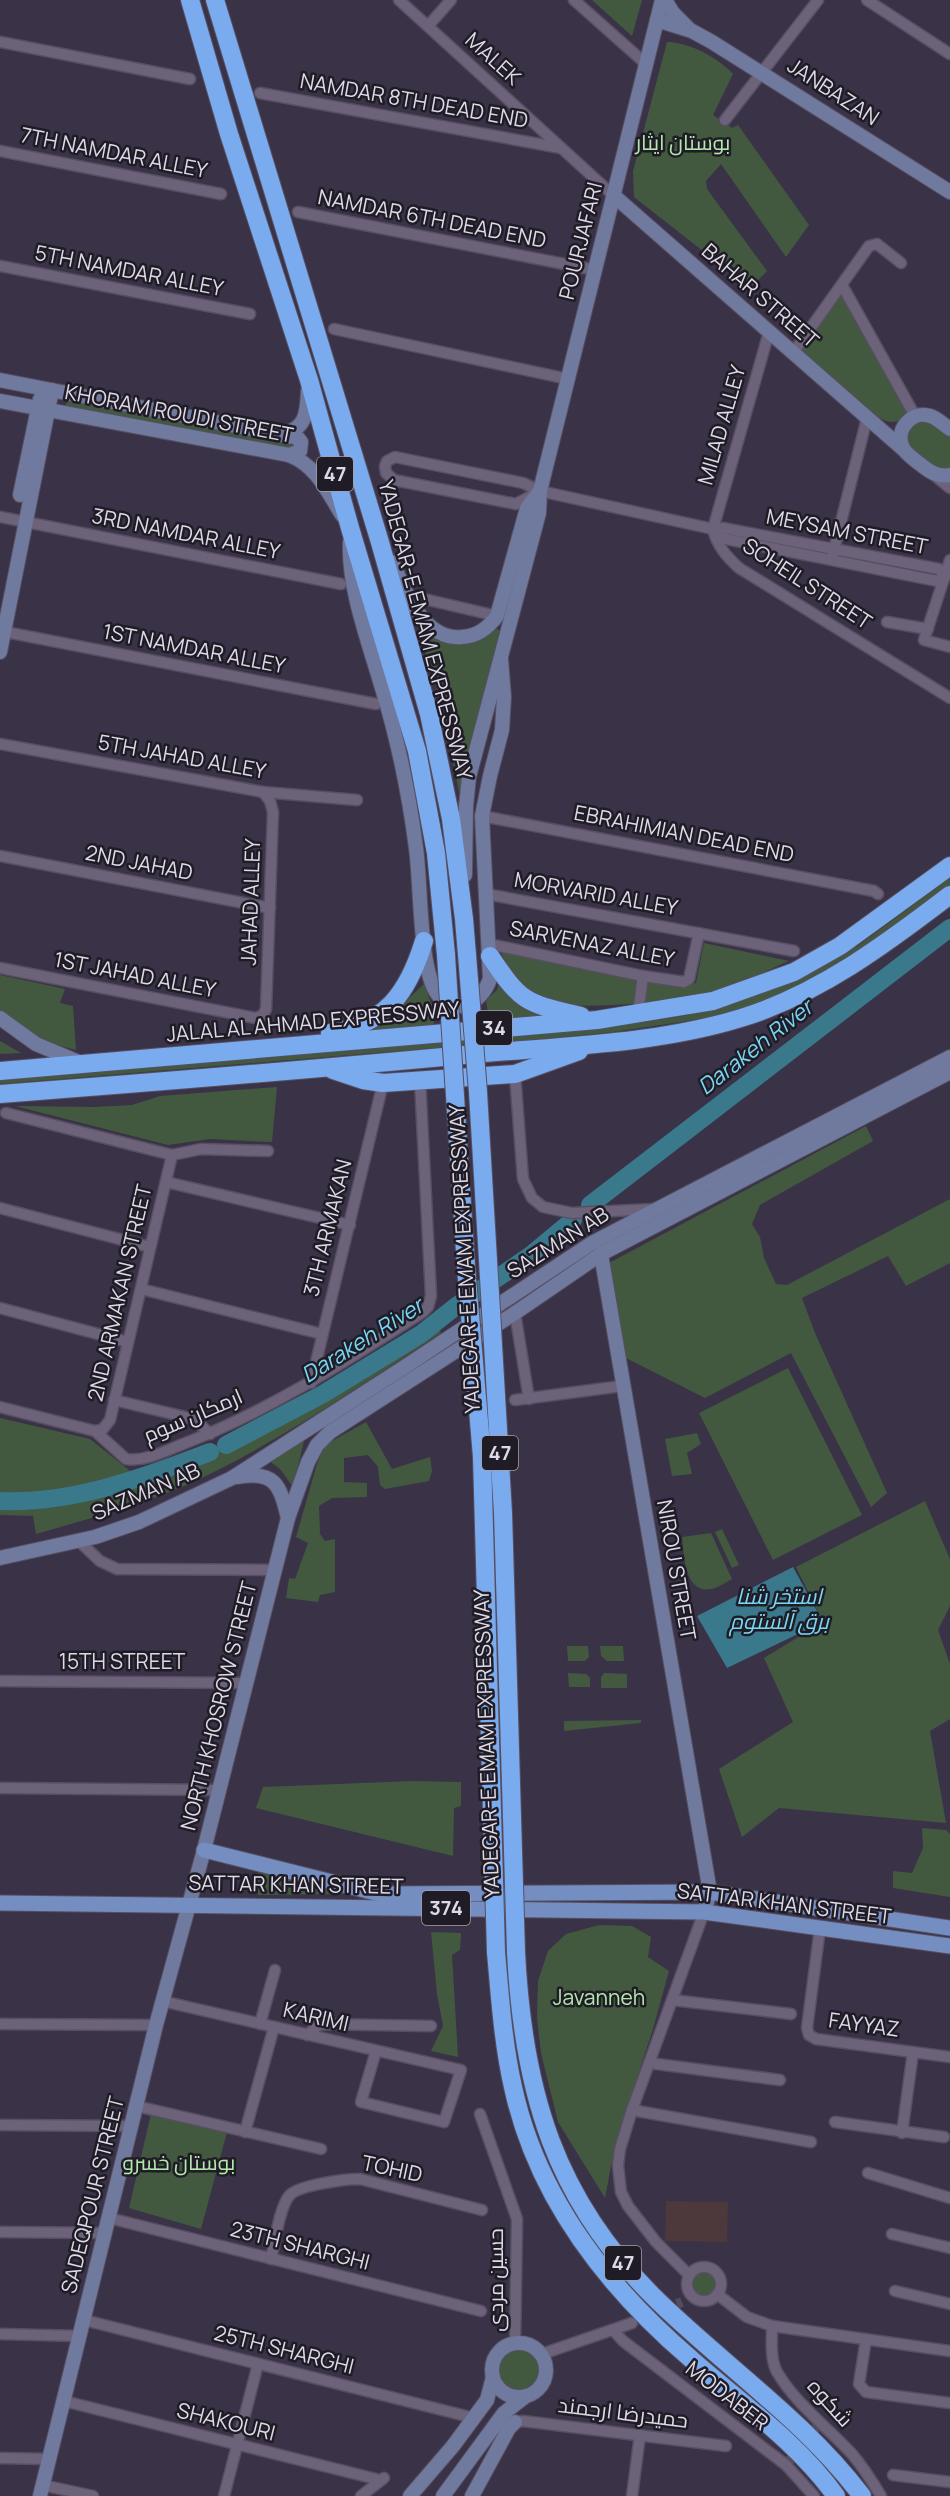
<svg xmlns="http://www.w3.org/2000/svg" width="950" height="2496" viewBox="0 0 950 2496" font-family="Manrope,Cairo,sans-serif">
<rect width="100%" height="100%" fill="#3a3247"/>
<!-- education -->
<polygon fill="#4d383b" points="666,2201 728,2202 727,2242 665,2241"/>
<!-- green -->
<g fill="#425940">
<polygon points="592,0 642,0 632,36"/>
<path d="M667,42C691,43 717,57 733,74L713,115L732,128L738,125L809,225L786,257L721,164L706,181L707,189L767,271L750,288L634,197L633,171Z"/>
<path d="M842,294L909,414C898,424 891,424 877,417L800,351Z"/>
<polygon points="69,400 291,443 292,449 289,451 64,407"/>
<path d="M926,421L934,424L950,435V471L940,472C928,462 900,449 909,431C912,424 919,423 926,421Z"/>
<path d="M416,622C428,634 448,647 467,644C477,642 487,634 497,629L501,631L462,791H459L439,697Z"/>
<polygon points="950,878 950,886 846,964 767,1000 714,1017 613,1032 543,1039 0,1084 0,1077 610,1027 684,1016 726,1005 815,971 859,945"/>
<path d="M704,943L789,961C767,970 745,983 722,990C687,1000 567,1015 536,998C518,989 508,969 501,952L656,983L680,986L696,983Z"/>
<path d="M0,975L65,989L60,1003L73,1006L76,1050C47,1044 25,1029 0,1013Z"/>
<polygon points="501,977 517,1004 559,1017 489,1019 486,1000 497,990"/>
<polygon points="424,984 433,1008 434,1026 355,1032 388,1018"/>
<polygon points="0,1041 21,1053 0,1054"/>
<polygon points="277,1087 272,1142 210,1139 168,1145 15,1106 94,1107 132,1105 160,1096"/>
<polygon points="866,1126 873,1141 760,1205 752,1224 760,1237 764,1258 776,1284 787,1285 950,1199 950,1263 906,1286 888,1256 802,1298 815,1333 887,1493 871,1507 791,1353 705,1398 626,1358 609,1263"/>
<path d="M438,1326L441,1333C366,1382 292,1433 212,1473C157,1501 95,1517 36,1534L33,1516L0,1515V1504L99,1494L181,1469L321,1401Z"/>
<polygon points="788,1368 862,1515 773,1560 699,1413"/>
<path d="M0,1418L90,1439L134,1474C92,1487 44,1499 0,1494Z"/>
<polygon points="366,1422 392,1469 430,1457 432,1471 429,1481 385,1489 380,1485 378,1467 368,1455 344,1458 344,1482 367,1483 367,1497 332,1498 319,1506 320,1534 325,1541 335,1539 335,1592 320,1595 318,1602 286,1598 289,1578 295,1579 308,1543 296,1537 317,1464 325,1445"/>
<polygon points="697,1433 701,1444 687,1453 692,1474 672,1476 665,1439"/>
<polygon points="304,1437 304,1441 293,1487 280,1469 268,1460"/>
<polygon points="925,1501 950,1559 950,1606 938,1630 950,1664 950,1719 930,1731 946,1823 779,1808 742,1837 719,1769 793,1722 764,1658 823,1622 796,1567"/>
<polygon points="722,1529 739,1565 732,1568 715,1532"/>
<path d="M711,1533L732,1579C726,1582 718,1588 711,1589C684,1594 684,1554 682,1537Z"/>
<polygon points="567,1646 588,1646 589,1657 585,1661 568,1661"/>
<polygon points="600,1646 623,1646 624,1661 607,1661 601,1656"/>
<polygon points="568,1673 586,1674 590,1678 590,1687 569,1687"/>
<polygon points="604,1673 627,1674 627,1688 601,1688 601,1677"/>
<polygon points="641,1720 641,1723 564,1731 564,1721"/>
<polygon points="412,1781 461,1782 461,1806 454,1808 453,1856 256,1808 263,1787"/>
<polygon points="922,1828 946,1830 950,1834 950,1897 893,1888 893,1871 912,1873 923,1848"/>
<polygon points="258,1872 346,1894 258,1895"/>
<polygon points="599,1925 632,1926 651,1937 648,1957 669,1971 653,2029 615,2145 605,2198 558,2122 541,2053 537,2018 538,1981 548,1951 566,1934"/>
<polygon points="431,1932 461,1933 460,1950 452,1955 458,2057 431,2051 443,2026 437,1994"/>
<polygon points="151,2114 227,2132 201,2229 129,2208"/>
<circle cx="704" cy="2284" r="13"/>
<circle cx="520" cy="2370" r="21"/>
</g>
<!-- water -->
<polygon fill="#3a798c" points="793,1567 823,1622 727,1668 697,1616"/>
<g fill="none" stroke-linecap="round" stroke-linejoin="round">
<!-- river -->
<g stroke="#3a798c" stroke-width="18">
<polyline points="590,1205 950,928"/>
<polyline points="226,1445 323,1394 421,1334 455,1307 531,1255 573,1220"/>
<path d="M0,1501C72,1504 143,1478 210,1452"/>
</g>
<!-- street-tunnel -->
<g stroke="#534b5f" stroke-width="10" stroke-dasharray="10 5" stroke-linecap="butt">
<polyline points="663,2310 682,2302"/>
<polyline points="786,2465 819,2424"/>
</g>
<!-- street casing -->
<g stroke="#574f61" stroke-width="13">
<g id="street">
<polyline points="399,0 613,195"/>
<polyline points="574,0 646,64"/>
<polyline points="867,0 950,54"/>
<polyline points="428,26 451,0"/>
<polyline points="0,42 190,79"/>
<polyline points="260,93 561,148"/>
<polyline points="725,120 818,0"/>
<polyline points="0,151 221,194"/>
<polyline points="298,212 595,270"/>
<polyline points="0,266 250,314"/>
<polyline points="842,285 915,416"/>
<polyline points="334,329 568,379"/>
<polyline points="793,353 869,246 877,244 901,263"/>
<polyline points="934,475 950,488"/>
<path d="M537,493L516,504L394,480L386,473L385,466L387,461L395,457L523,483L540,491L713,529C717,546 727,557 739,568L950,698"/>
<polyline points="0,517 341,584"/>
<polyline points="713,529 723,528 939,569 945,577"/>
<polyline points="713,529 769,332"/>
<polyline points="713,530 721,538 937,581 945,577"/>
<polyline points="833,554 867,418"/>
<polyline points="950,560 924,640 950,647"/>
<polyline points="420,598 497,616"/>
<polyline points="887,622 928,629"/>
<polyline points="0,631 376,704"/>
<polyline points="0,744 263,792 357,800"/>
<polyline points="482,816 874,891 878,894"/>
<polyline points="0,856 270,908"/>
<polyline points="486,894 794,951"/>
<polyline points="489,944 643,976 684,982 689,979 699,933"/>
<polyline points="0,968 256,1018 263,1015 266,1009 273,812 270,801 263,792"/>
<polyline points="638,1014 643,976"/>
<polyline points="515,1074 523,1179 532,1198 543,1207 572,1213 655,1209"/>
<polyline points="6,1113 172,1155 201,1149 268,1151"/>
<polyline points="166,1182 350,1225"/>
<polyline points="0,1208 150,1247"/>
<polyline points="141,1289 322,1334"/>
<polyline points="0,1308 128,1342"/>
<polyline points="515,1313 529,1399"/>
<polyline points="311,1383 383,1083"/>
<polyline points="114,1400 194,1419 210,1434"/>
<polyline points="515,1400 622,1386"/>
<path d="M0,1407L95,1431L126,1459C145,1462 165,1451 183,1444C269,1411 346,1361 423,1312L428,1307L431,1296L420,1080"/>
<polyline points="95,1431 103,1429 110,1420 172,1155"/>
<polyline points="80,1542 100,1561 117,1569 276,1570"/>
<polyline points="0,1681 244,1683"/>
<polyline points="0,1788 218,1790"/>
<polyline points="820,1928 807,2028 809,2035 816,2039 950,2057"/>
<polyline points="672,2000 791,2014"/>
<polyline points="162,2001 461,2070 444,2122 361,2102 376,2051"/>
<polyline points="0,2024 156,2025"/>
<polyline points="260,2024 275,1970"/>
<polyline points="307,2035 320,2024 431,2026"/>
<polyline points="649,2063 780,2080"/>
<polyline points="136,2106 321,2149"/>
<polyline points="632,2110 811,2142"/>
<polyline points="480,2114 517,2219 515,2344"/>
<polyline points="835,2122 944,2137"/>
<polyline points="0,2125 131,2126"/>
<polyline points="245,2132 274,2027"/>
<polyline points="902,2133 913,2052"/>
<polyline points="868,2173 950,2198"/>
<polyline points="109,2218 481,2311"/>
<polyline points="0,2232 105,2233"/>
<polyline points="892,2234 950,2248"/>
<path d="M271,2259C275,2242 279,2209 289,2196C297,2185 346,2179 360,2179L482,2210"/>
<circle cx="704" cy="2284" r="17"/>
<polyline points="689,2275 656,2242 628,2206 621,2192 618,2165 620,2149 632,2110 704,1912"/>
<polyline points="895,2291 950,2304"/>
<polyline points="717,2294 747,2317 772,2326 950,2351"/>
<polyline points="84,2320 474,2418"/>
<path d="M772,2326C772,2341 770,2359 777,2372C796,2404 827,2427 852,2454C863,2467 872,2481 881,2496"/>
<polyline points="613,2330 623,2341 786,2465 814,2496"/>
<polyline points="0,2334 79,2336"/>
<polyline points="866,2339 859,2384 866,2392 950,2403"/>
<polyline points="542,2354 632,2323"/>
<polyline points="64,2401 380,2480"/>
<polyline points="515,2422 523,2421 726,2446"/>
<polyline points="0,2458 49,2459"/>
<polyline points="893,2475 950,2482"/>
<polyline points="42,2485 93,2496"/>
<polyline points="224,2496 258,2364"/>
<polyline points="361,2496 384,2478"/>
<polyline points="632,2496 640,2435"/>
</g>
</g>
<!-- secondary casing -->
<g stroke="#574f61" stroke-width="16">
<g id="secondary">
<polyline points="665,0 673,13 688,28"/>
<polyline points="657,20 692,31 712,42 950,192"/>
<polyline points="613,195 903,449"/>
<polyline points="0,380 298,438 301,442 300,451 289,455"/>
<path d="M0,401L289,455C317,466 327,491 342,515"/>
<path d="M950,429C944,425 937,418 930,416C912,410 894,430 903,448C906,454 915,460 920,464C930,472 937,477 950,475"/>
<path d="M281,434C306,430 307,413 308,391"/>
<polyline points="20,495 40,399"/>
<path d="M350,542C348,589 369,643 382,688C398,740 409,794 416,848C421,883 419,965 436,992C453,1019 482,1003 490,979L482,816L490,776L502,730L504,697L501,659"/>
<path d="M392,562C405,590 423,641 462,637C477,636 487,629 497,616L527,508L540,491"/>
<polyline points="0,652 52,390"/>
<polyline points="465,875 466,806 469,777 539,513 540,491 662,0"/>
<polyline points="0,1018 36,1044 81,1063"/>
<polyline points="601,1254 710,1892 704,1912"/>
<path d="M237,1477C275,1470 280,1485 288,1518"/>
<polyline points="0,1558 95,1537 139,1522 232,1478 403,1368 592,1243 950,1057"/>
<circle cx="519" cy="2370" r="27"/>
<polyline points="40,2496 156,2025 204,1850 288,1518 308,1462 317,1445 330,1432 515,1313 601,1254 950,1072"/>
<polyline points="410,2496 453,2446 487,2400 493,2377"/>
<polyline points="443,2496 504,2413 526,2396"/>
<polyline points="472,2496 509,2428 515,2422"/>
</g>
</g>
<!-- primary casing -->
<g stroke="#574f61" stroke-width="17">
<g id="primary">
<polyline points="204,1850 380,1894 710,1892 950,1928"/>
<polyline points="0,1903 704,1912 950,1946"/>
</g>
</g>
<!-- highway casing -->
<g stroke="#574f61" stroke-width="20">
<g id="highway">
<polyline points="190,0 229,134 309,380 350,528 417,751 436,853 446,955"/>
<polyline points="215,0 379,539 429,714 451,819 464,919 467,955"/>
<path d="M490,956C522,1004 526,1003 581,1016"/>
<path d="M330,1033C386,1024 408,993 424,941"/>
<polyline points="333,1070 363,1080 383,1083 515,1074 579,1051"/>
<polyline points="0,1071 597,1020 713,1001 794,972 840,946 950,866"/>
<path d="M0,1094C159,1082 317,1069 475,1054C563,1046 657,1044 741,1018C819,994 886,944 950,895"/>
<path d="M496,1952C500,1997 503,2043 513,2087C537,2198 607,2287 691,2359C741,2403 797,2442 836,2496"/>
<path d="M516,1952C523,2092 555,2201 658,2301C726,2367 805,2421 862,2496"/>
</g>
</g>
<!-- street -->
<use href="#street" stroke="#6c637b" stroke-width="10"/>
<!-- secondary -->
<use href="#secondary" stroke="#70799e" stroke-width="14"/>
<!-- primary -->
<use href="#primary" stroke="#748ec1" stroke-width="15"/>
<!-- highway -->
<use href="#highway" stroke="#7aabef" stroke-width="18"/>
<!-- highway-bridge casing -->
<g stroke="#574f61" stroke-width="20" stroke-linecap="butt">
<g id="highway-bridge">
<polyline points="446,955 466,1267 482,1457 496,1952"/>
<polyline points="467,955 478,1092 503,1513 516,1952"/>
</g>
</g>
<!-- highway-bridge -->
<use href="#highway-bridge" stroke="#7aabef" stroke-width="18"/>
</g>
<g text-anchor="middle" stroke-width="5" stroke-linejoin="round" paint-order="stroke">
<!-- shield labels -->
<g fill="#201c26" stroke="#a5a0ac" stroke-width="1.5">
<rect x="317" y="457" width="36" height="34" rx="4.5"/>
<rect x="476" y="1011" width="36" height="34" rx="4.5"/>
<rect x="482" y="1436" width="36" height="34" rx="4.5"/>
<rect x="422" y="1891" width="48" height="34" rx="4.5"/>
<rect x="605" y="2246" width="36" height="34" rx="4.5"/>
</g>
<g font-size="20" font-weight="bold" fill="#ded9e6">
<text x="335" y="481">47</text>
<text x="494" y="1035">34</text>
<text x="500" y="1460">47</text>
<text x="446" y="1915">374</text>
<text x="623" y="2270">47</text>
</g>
<!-- street labels -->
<g font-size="21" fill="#ded9e6" stroke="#201c26">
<text transform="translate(493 59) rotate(42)" y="7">MALEK</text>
<text transform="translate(833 92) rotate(33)" y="7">JANBAZAN</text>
<text transform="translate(414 101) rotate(10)" y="7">NAMDAR 8TH DEAD END</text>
<text transform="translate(114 153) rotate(11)" y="7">7TH NAMDAR ALLEY</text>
<text transform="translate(432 219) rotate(11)" y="7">NAMDAR 6TH DEAD END</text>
<text transform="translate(581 241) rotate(-76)" y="7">POURJAFARI</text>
<text transform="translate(129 271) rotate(11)" y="7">5TH NAMDAR ALLEY</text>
<text transform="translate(760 296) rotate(41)" y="7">BAHAR STREET</text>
<text transform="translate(179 414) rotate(11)" y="7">KHORAM ROUDI STREET</text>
<text transform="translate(722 425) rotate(-74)" y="7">MILAD ALLEY</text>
<text transform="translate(847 532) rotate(11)" y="7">MEYSAM STREET</text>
<text transform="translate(186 534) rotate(11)" y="7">3RD NAMDAR ALLEY</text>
<text transform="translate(807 584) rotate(33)" y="7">SOHEIL STREET</text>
<text transform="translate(425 630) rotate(75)" y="7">YADEGAR-E EMAM EXPRESSWAY</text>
<text transform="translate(194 649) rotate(11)" y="7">1ST NAMDAR ALLEY</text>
<text transform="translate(182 757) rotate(10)" y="7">5TH JAHAD ALLEY</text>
<text transform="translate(684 834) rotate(11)" y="7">EBRAHIMIAN DEAD END</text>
<text transform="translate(139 863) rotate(11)" y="7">2ND JAHAD</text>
<text transform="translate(596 894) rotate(10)" y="7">MORVARID ALLEY</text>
<text transform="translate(251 902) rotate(-88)" y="7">JAHAD ALLEY</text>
<text transform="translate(592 944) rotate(11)" y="7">SARVENAZ ALLEY</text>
<text transform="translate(135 975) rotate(11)" y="7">1ST JAHAD ALLEY</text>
<text transform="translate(313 1022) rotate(-5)" y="7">JALAL AL AHMAD EXPRESSWAY</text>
<text transform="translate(328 1228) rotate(-76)" y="7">3TH ARMAKAN</text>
<text transform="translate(558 1243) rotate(-32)" y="7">SAZMAN AB</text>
<text transform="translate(465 1259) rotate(-93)" y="7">YADEGAR-E EMAM EXPRESSWAY</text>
<text transform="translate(120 1293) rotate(-77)" y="7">2ND ARMAKAN STREET</text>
<text transform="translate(193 1416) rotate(-23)" y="7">ارمکان سوم</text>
<text transform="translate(146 1492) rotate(-23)" y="7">SAZMAN AB</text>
<text transform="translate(676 1570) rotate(80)" y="7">NIROU STREET</text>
<text x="122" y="1669">15TH STREET</text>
<text transform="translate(219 1706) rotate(-76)" y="7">NORTH KHOSROW STREET</text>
<text transform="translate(487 1744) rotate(-92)" y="7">YADEGAR-E EMAM EXPRESSWAY</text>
<text transform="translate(296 1885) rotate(1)" y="7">SATTAR KHAN STREET</text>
<text transform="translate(784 1904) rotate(7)" y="7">SATTAR KHAN STREET</text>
<text transform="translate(316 2017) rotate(13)" y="7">KARIMI</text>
<text transform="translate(864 2025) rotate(8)" y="7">FAYYAZ</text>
<text transform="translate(392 2169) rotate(12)" y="7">TOHID</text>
<text transform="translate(93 2195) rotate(-76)" y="7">SADEQPOUR STREET</text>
<text transform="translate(300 2246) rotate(14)" y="7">23TH SHARGHI</text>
<text transform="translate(496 2280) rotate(-90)" y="7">حسین مردی</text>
<text transform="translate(284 2350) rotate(14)" y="7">25TH SHARGHI</text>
<text transform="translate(727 2396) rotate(38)" y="7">MODABER</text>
<text transform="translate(830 2403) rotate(48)" y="7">شکوه</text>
<text transform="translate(623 2413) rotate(7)" y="7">حمیدرضا ارجمند</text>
<text transform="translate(226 2422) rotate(14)" y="7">SHAKOURI</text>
</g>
<!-- park labels -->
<g font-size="21" fill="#b2e9ac" stroke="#201c26">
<text x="683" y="150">بوستان ایثار</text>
<text x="599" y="2005">Javanneh</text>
<text x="179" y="2170">بوستان خسرو</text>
</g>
<!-- water labels -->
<g font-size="22" font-style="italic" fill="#77d8f6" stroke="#201c26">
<text transform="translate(755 1047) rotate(-38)" y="8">Darakeh River</text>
<text transform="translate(362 1340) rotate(-32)" y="8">Darakeh River</text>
<text x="779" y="1604">استخر شنا<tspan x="779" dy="25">برق آلستوم</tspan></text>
</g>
</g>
</svg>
